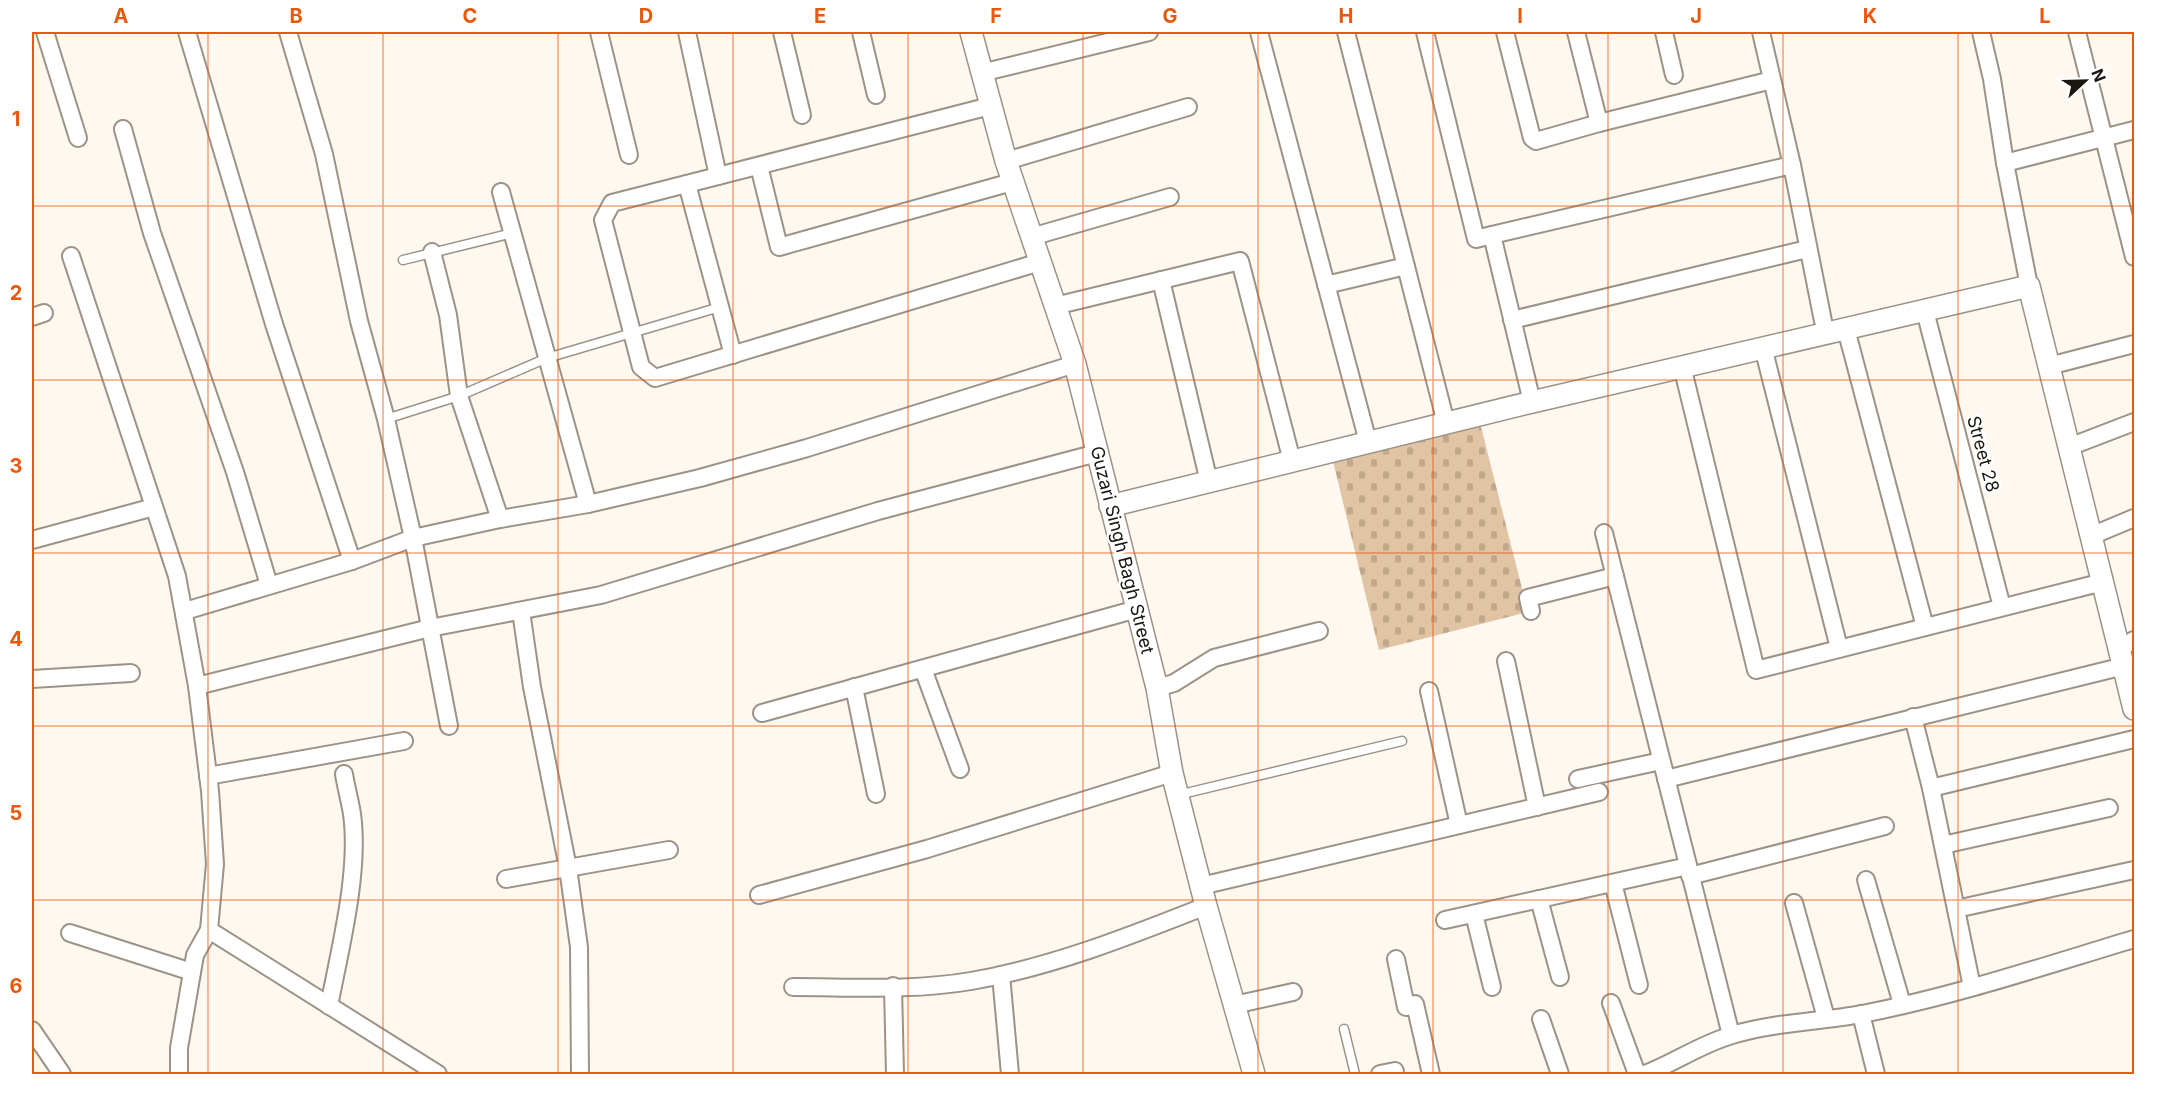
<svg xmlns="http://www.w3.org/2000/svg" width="2166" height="1106" viewBox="0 0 2166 1106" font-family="Inter,sans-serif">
<defs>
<pattern id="cemetery-stones" width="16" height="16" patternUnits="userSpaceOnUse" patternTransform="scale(1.5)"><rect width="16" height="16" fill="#e1c4a3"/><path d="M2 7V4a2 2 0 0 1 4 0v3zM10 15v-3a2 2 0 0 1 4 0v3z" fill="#c0a88b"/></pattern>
</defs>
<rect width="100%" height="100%" fill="#fff8f0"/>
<!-- cemetery -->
<polygon fill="url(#cemetery-stones)" points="1478,415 1528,612 1379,650 1331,453"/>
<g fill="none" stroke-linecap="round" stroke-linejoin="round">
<!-- service casing -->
<g stroke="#9d9286" stroke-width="11">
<g id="service">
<polyline points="403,260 513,233"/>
<polyline points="386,419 459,396 547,358 720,307"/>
<polyline points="1178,795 1402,741"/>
<polyline points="1344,1029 1355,1074"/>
</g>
</g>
<!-- minor casing -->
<g stroke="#9d9286" stroke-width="20">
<g id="minor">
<polyline points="45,32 78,138"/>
<polyline points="187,32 274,324 352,561"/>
<polyline points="288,32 324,154 359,321 386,419 413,538 449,726"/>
<polyline points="599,32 629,155"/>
<polyline points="687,32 718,176 612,203 603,220 641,367 655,378 1040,262"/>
<polyline points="782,32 802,115"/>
<polyline points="861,32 876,95"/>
<polyline points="1259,32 1368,442"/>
<polyline points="1346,32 1446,423"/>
<polyline points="1425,32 1476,239 1492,235 1532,402"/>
<polyline points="1505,32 1532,138 1536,141 1599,123 1772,80"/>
<polyline points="1576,32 1599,123"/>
<polyline points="1664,32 1674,75"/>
<polyline points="1761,32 1792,165 1823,321"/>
<polyline points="1981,32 1992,79 2005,163 2029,286"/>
<polyline points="2077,32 2134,257"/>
<polyline points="981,73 1149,32"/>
<polyline points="123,129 152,233 235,472 269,585"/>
<polyline points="1006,161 1188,107"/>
<polyline points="2005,163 2134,130"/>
<polyline points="759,166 779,247 1012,182"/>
<polyline points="718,176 990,106"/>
<polyline points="687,184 733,355"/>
<polyline points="501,192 588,504"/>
<polyline points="1492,235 1792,165"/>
<polyline points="1031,237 1170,197"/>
<polyline points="432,252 448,315 459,396 500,519"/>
<polyline points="71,256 177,576 197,686 210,791 215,864 209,930 195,955 179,1048 179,1074"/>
<polyline points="1161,280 1209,482"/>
<polyline points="1326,285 1406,266"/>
<polyline points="1055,306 1240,261 1292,461"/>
<polyline points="1925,311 2002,607"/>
<polyline points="32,317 44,313"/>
<polyline points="1512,320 1807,249"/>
<polyline points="1846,329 1925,627"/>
<polyline points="1763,347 1839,648"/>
<polyline points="1682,366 1756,670 2103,582"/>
<polyline points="2049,366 2134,344"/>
<polyline points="2069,447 2134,422"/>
<polyline points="1604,533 1731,1035"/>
<polyline points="2091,536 2134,518"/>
<polyline points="32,540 154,507"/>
<polyline points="185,611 352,561 413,538 500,519 588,504 700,478 807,448 1075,364"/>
<polyline points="521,611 532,687 568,868 579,947 580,1074"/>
<polyline points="1531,611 1528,598 1615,576"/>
<polyline points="2120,648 2134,640"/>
<polyline points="1506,661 1537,807"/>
<polyline points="923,669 960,769"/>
<polyline points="32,679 131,673"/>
<polyline points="197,686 430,628 601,595 878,511 1097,453"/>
<polyline points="854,687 876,794"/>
<polyline points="1157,688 1174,683 1214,658 1319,631"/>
<polyline points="1429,691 1459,825"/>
<polyline points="762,713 1137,609"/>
<polyline points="1913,717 1931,788 1972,987"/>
<polyline points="208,776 404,741"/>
<polyline points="1578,779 1661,761"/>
<polyline points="1666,779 2124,666"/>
<polyline points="1931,788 2134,739"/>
<polyline points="1943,845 2109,808"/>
<polyline points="1690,876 1885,826"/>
<polyline points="506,879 669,850"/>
<polyline points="1866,880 1902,1004"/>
<polyline points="1613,883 1639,985"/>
<polyline points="1201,886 1599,792"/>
<polyline points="759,895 927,849 1172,773"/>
<polyline points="1539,899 1560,977"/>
<polyline points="1794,903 1826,1018"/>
<polyline points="1956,909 2134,870"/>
<polyline points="1474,914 1492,987"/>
<polyline points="1445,920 1688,866"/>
<polyline points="209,930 438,1074"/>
<polyline points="70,933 192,972"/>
<polyline points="1396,959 1406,1007 1415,1004 1431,1074"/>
<polyline points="1001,975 1010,1074"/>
<polyline points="893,986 895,1074"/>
<path d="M793,987C852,987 913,991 971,981C1052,967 1130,936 1206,906"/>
<polyline points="1611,1003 1637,1074"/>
<polyline points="1234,1005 1293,992"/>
<path d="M329,1006C340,949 360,871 352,814C350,801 346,787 344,774"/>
<polyline points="1861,1014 1876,1074"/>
<polyline points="1541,1019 1560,1074"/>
<polyline points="32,1030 62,1074"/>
<polyline points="1380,1074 1395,1071"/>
<path d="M1645,1074C1674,1063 1701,1044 1732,1035C1775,1022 1819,1022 1862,1014C1955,996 2044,966 2134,939"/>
</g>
</g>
<!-- tertiary casing -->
<g stroke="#9d9286" stroke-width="24">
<g id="tertiary">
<polyline points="971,32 1006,161 1075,364 1157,688 1172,773 1206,906 1254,1074"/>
<polyline points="1110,506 1532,402 2029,286 2134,709"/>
</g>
</g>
<!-- service -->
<use href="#service" stroke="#fff" stroke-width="8"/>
<!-- minor -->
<use href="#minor" stroke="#fff" stroke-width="16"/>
<!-- tertiary -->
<use href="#tertiary" stroke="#fff" stroke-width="21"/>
</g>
<!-- grid -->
<path fill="none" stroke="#e8590c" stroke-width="1.5" stroke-opacity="0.55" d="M208,32V1074M383,32V1074M558,32V1074M733,32V1074M908,32V1074M1083,32V1074M1258,32V1074M1433,32V1074M1608,32V1074M1783,32V1074M1958,32V1074M32,206H2134M32,380H2134M32,553H2134M32,726H2134M32,900H2134"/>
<g text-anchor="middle" stroke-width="5" stroke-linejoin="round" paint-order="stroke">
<!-- street labels -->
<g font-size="18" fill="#1a1611" stroke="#fff">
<text transform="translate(1983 454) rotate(75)" y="6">Street 28</text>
<text transform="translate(1122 550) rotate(76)" y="6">Guzari Singh Bagh Street</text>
</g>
</g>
<!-- border -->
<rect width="2166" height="1106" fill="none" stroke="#ffffff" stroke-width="66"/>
<!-- north arrow -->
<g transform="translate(2085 81) rotate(68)" stroke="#ffffff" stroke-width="4.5" paint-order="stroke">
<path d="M0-4.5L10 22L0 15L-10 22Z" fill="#1a1611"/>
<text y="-9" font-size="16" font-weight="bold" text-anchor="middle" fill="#1a1611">N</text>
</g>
<rect x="33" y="33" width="2100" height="1040" fill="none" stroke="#e8590c" stroke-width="2"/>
<g font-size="20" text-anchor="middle" font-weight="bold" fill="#e8590c">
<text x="121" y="23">A</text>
<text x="296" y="23">B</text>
<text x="470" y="23">C</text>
<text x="646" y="23">D</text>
<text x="820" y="23">E</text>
<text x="996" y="23">F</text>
<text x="1170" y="23">G</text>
<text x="1346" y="23">H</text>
<text x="1520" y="23">I</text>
<text x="1696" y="23">J</text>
<text x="1870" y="23">K</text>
<text x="2045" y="23">L</text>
<text x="16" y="126">1</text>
<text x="16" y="300">2</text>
<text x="16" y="473">3</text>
<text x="16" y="646">4</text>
<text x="16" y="820">5</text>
<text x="16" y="993">6</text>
</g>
</svg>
